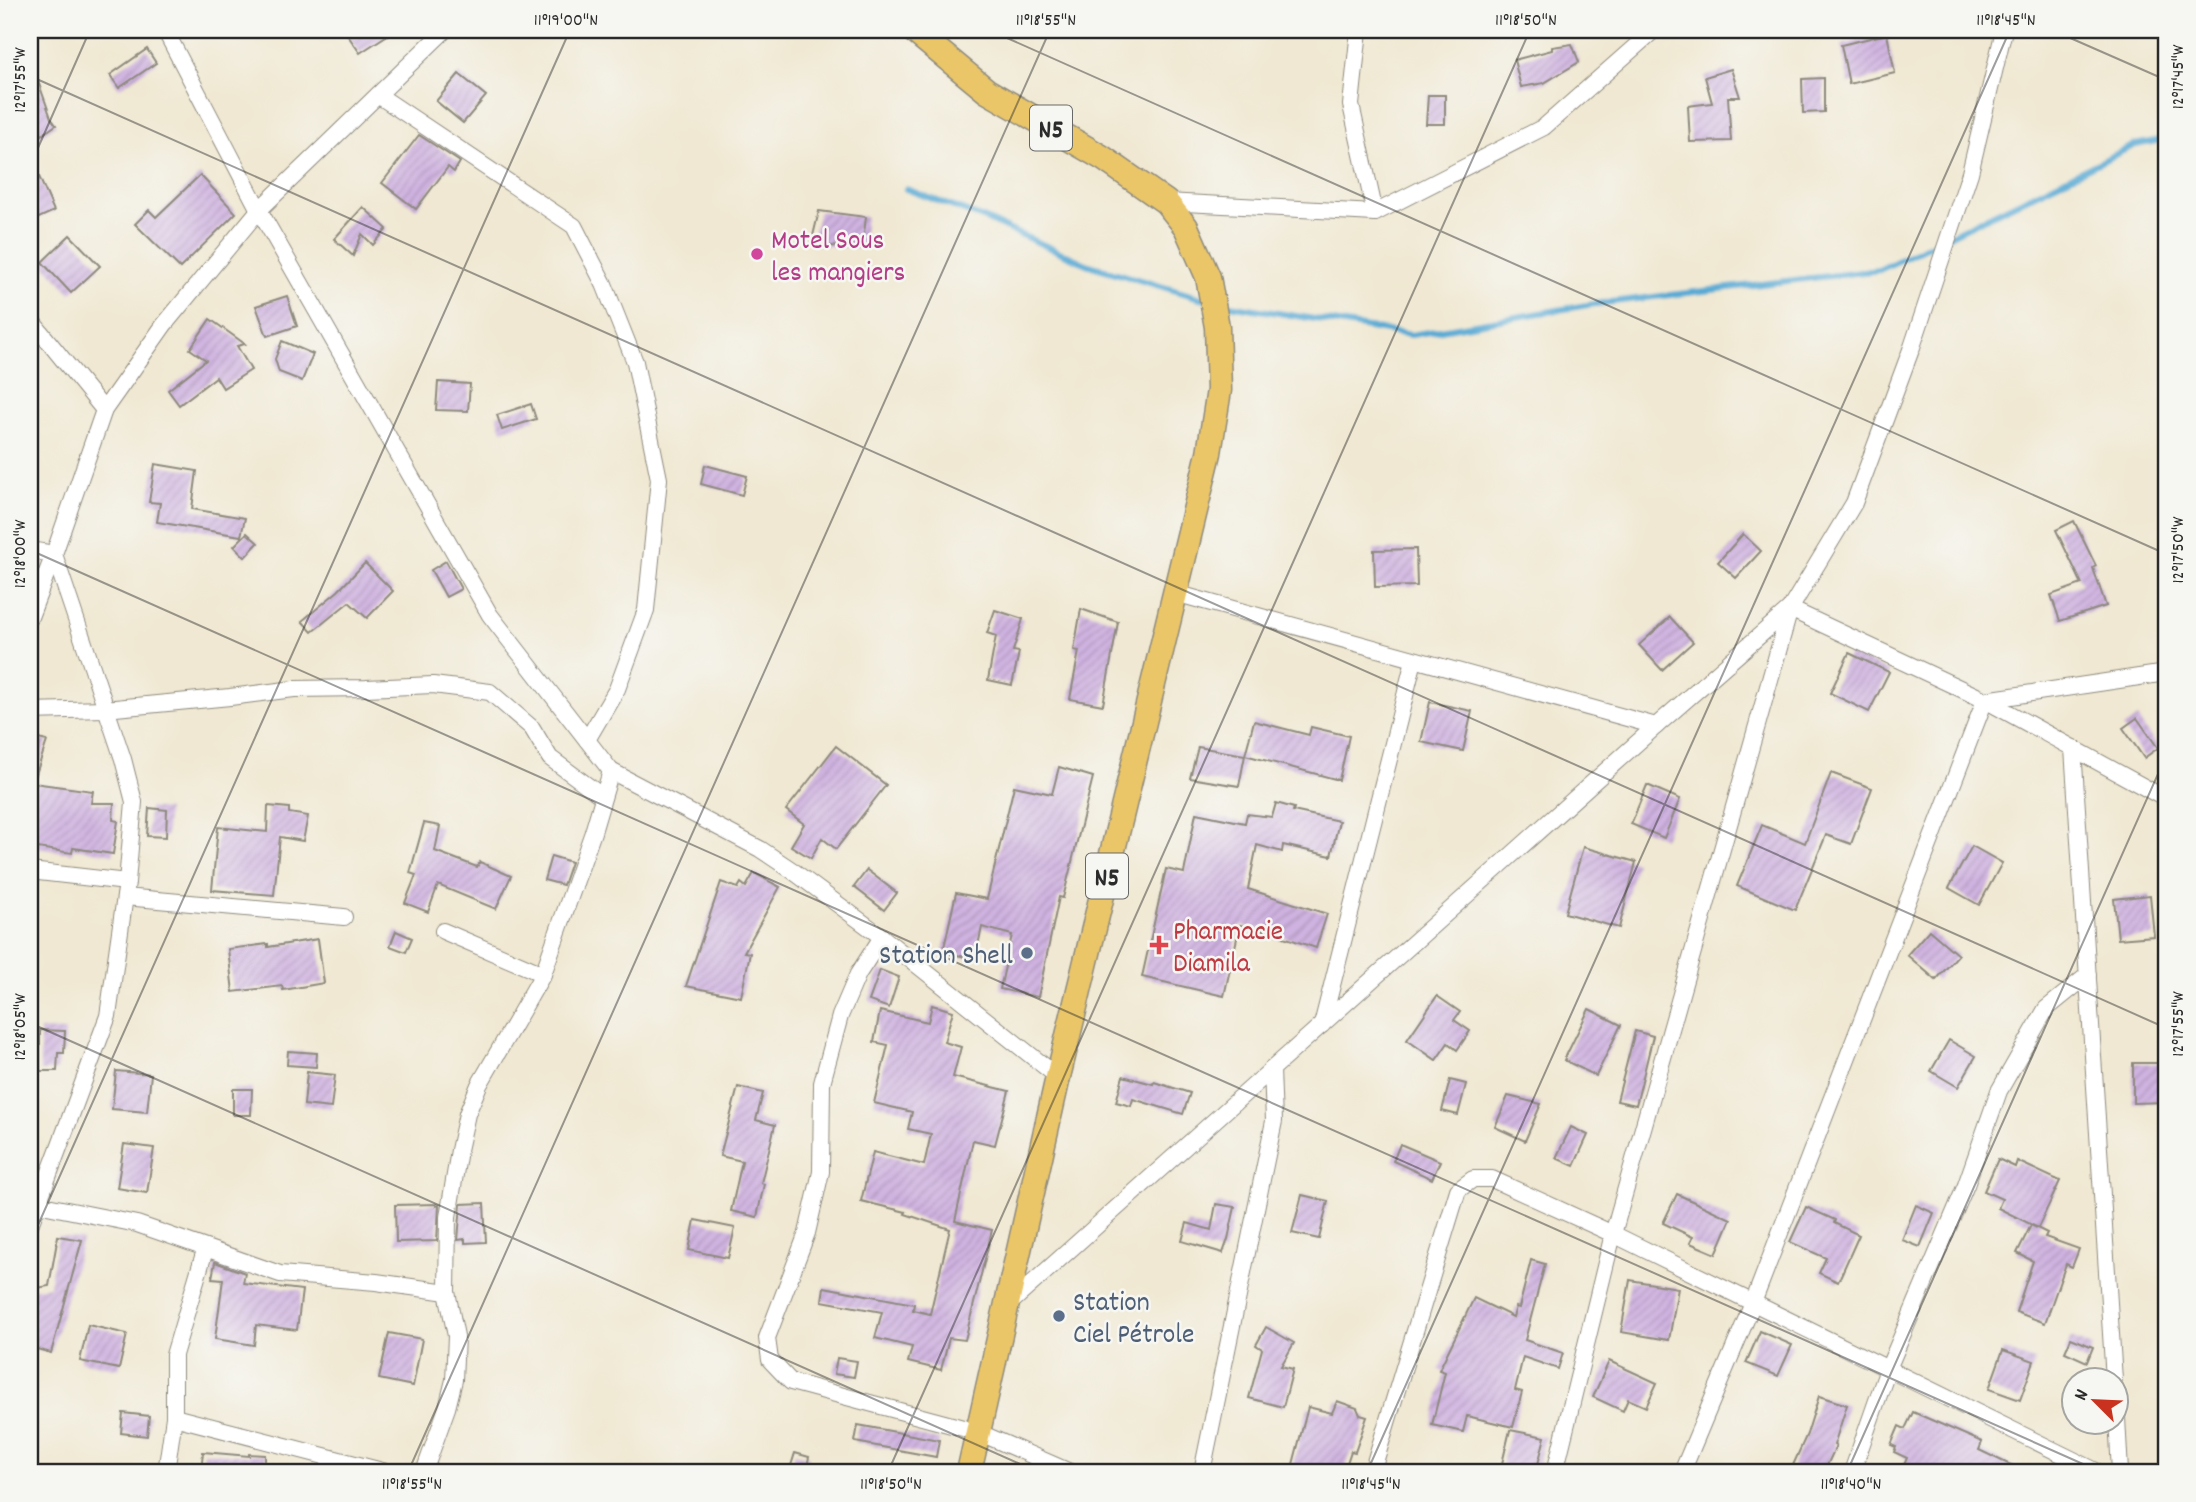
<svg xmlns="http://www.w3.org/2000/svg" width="2196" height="1502" viewBox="0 0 2196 1502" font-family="Dekko,sans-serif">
<defs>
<pattern id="building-hatch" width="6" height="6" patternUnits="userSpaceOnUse" patternTransform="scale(1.75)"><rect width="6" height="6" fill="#cfb2e0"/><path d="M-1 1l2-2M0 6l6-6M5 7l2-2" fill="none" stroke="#b299c0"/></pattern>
</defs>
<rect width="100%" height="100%" fill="#f6f6f2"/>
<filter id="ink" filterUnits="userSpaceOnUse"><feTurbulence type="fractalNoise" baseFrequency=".0143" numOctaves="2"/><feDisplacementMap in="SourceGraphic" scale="14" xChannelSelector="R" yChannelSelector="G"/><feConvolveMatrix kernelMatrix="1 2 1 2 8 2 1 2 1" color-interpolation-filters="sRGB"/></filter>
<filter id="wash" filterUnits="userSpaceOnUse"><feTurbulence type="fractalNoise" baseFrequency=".00686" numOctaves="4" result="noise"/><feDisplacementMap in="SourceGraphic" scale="28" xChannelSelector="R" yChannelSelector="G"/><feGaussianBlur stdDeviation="1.57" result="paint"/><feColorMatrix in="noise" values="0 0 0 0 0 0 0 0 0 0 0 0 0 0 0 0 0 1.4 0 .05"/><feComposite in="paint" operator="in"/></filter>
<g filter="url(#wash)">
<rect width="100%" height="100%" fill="#f0e8d2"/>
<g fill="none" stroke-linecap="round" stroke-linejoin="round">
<!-- stream -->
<g stroke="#59aad4" stroke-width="6">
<polyline points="906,189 983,218 1089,265 1204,299"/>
<polyline points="1218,303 1411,335 1587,305 1879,270 2135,145 2166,139"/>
</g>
</g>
<g id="blocks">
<!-- building -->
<g fill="url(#building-hatch)">
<polygon points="344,30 395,30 360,53"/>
<polygon points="1887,34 1895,73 1849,84 1841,45"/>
<polygon points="1572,44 1579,62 1544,83 1521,87 1514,60 1552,50 1552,47"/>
<polygon points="147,49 156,63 119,88 110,75"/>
<polygon points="30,64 32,64 51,118 56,125 30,143"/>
<polygon points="1731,69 1740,97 1728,97 1731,141 1690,142 1688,106 1712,103 1705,77"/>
<polygon points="459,74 486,96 463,123 436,101"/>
<polygon points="1824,78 1824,112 1803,113 1802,79"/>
<polygon points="1428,95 1445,95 1445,124 1426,124"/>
<polygon points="419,135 460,162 454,172 448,167 416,209 382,183"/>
<polygon points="30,156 54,211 30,222"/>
<polygon points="200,175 236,213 180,268 135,224 149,210 156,217"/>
<polygon points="363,207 387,229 373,245 362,234 353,256 334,239"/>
<polygon points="819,211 866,217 862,249 811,244"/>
<polygon points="70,235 100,266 71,293 42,262"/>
<polygon points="287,296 297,326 267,336 256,306"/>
<polygon points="210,319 245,344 237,346 251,370 223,388 216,377 179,405 168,390 206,360 190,349"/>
<polygon points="282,341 313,354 302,381 279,372 275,359"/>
<polygon points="438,382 470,384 468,411 436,410"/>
<polygon points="531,404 536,419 502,430 497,415"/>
<polygon points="155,464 197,471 192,509 245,518 241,536 157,522 160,503 149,502"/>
<polygon points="705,465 747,476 742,495 701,484"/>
<polygon points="2074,521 2096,566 2093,568 2106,606 2060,621 2051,595 2082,584 2056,530"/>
<polygon points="247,533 258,543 245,557 234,546"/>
<polygon points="1743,534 1761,551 1736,578 1718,562"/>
<polygon points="1416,549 1417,586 1375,587 1374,550"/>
<polygon points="446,561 461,589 446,597 431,570"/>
<polygon points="365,563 393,591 367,618 349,602 312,632 302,621 338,591"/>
<polygon points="1081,609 1118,622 1103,705 1070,699 1079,651 1074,650"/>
<polygon points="995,610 1023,619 1013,651 1019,652 1012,685 988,680 996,636 987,633"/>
<polygon points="1670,617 1693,642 1662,670 1639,645"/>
<polygon points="1849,653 1889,672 1869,712 1830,693"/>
<polygon points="1430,702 1472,711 1463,751 1421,742"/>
<polygon points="2137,718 2158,748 2144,758 2123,728"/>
<polygon points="1254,721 1309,735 1311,727 1349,736 1339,780 1245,755"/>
<polygon points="30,737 47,741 33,783 93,791 91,803 114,803 113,820 118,821 113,854 73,848 72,853 30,847"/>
<polygon points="836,746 886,785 836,849 822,838 811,858 791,846 804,824 786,810"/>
<polygon points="1198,747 1245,755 1239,786 1190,778"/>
<polygon points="1059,767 1093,777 1063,898 1059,897 1038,997 1000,989 1012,935 982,927 975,959 943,952 956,893 987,899 1014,786 1052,794"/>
<polygon points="1831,773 1872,788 1851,844 1826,835 1795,910 1737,886 1762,825 1805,843"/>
<polygon points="1647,785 1680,799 1664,838 1631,824"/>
<polygon points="1276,803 1294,808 1293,811 1339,821 1331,856 1283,845 1282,852 1257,845 1248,889 1327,914 1316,948 1263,930 1240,925 1224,996 1142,977 1166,869 1184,873 1196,813 1245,823 1247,814 1272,817"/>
<polygon points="268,806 289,808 289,813 308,816 303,841 280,837 274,895 212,890 218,827 267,832"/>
<polygon points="149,808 167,810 166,837 147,836"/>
<polygon points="424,823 440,826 435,851 477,867 480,862 511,876 496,909 438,885 428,912 405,903 416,875 410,873"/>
<polygon points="1972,846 2002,863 1979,905 1949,888"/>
<polygon points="1583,847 1636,862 1619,928 1565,913"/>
<polygon points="551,856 571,862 563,885 544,880"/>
<polygon points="867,870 897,893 884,910 854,887"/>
<polygon points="754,873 780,887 744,952 750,953 741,997 686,986 721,882 738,888 741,883 746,887"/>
<polygon points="2150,895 2154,936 2118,939 2114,899"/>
<polygon points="1929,930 1958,955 1936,980 1907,955"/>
<polygon points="396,931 412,938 406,952 390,946"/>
<polygon points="318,939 324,983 283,990 282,986 233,992 228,949 268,944 268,947"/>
<polygon points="880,970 899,977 889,1008 869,1001"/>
<polygon points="1437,996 1460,1012 1454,1020 1470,1031 1457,1050 1448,1043 1436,1060 1407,1040"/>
<polygon points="932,1005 953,1011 944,1042 961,1047 953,1077 1009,1091 995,1145 973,1140 955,1221 992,1230 965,1340 949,1338 941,1370 908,1362 912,1347 875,1338 882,1312 822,1301 824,1287 914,1304 913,1310 930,1314 950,1229 905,1214 906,1212 861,1201 873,1152 924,1165 931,1134 908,1129 912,1112 874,1103 888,1045 874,1042 880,1011 928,1022"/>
<polygon points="1589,1009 1621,1025 1596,1076 1564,1060"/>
<polygon points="40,1030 65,1031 64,1053 58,1053 57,1071 40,1071"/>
<polygon points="1635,1031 1653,1036 1636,1105 1617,1101"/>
<polygon points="1949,1040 1976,1056 1958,1087 1931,1071"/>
<polygon points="288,1051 317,1053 316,1067 287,1065"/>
<polygon points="2133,1063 2166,1063 2166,1102 2133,1103"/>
<polygon points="116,1071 151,1074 147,1112 112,1109"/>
<polygon points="307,1072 335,1075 331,1108 304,1105"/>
<polygon points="1123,1076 1153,1084 1154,1082 1190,1093 1183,1114 1133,1099 1131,1106 1116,1102"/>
<polygon points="1450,1080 1466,1084 1458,1115 1442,1111"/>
<polygon points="738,1087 763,1093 756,1120 775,1125 761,1183 764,1184 757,1217 731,1211 742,1161 720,1156"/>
<polygon points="233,1089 252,1089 251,1115 233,1115"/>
<polygon points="1508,1096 1541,1104 1525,1141 1495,1127"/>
<polygon points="1571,1127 1588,1135 1574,1166 1556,1158"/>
<polygon points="124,1144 154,1148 147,1193 117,1188"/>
<polygon points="1400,1144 1440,1161 1432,1179 1393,1161"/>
<polygon points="1998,1159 2015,1167 2017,1161 2060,1181 2038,1228 1998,1208 2002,1199 1984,1191"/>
<polygon points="1677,1194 1731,1219 1716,1254 1690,1243 1693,1237 1663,1223"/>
<polygon points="1302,1195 1328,1201 1319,1239 1292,1233"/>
<polygon points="484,1203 486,1242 465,1243 465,1239 458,1240 461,1204"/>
<polygon points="436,1204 436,1206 439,1205 437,1241 396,1242 395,1205"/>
<polygon points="1216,1204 1235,1207 1228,1239 1223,1253 1182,1241 1187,1223 1211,1230"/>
<polygon points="1916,1205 1934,1213 1920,1247 1902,1240"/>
<polygon points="1806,1207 1835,1220 1834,1223 1859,1235 1838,1282 1819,1273 1826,1258 1790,1242"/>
<polygon points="695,1220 735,1228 728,1258 689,1250"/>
<polygon points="2031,1225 2047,1233 2045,1237 2079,1249 2072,1267 2066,1264 2045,1323 2016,1312 2033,1261 2017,1253"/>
<polygon points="58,1236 82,1240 51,1353 30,1347 30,1318 34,1304 31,1289 49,1286"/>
<polygon points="1531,1260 1545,1264 1525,1340 1563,1353 1558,1369 1523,1357 1515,1390 1522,1392 1513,1427 1467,1416 1463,1432 1432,1425 1445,1372 1439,1370 1474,1298 1513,1317 1516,1307 1519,1308"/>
<polygon points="215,1262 245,1273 243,1283 302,1290 297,1330 256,1325 254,1345 215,1339 223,1279 212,1278"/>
<polygon points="1630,1280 1678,1288 1669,1340 1621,1332"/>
<polygon points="88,1325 127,1334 119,1369 80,1361"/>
<polygon points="1266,1327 1294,1343 1281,1366 1293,1369 1283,1407 1249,1398 1262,1349 1256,1345"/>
<polygon points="1760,1331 1792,1345 1778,1376 1746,1363"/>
<polygon points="389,1333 422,1339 413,1386 379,1379"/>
<polygon points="2071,1338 2093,1347 2087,1362 2065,1352"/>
<polygon points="2003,1350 2034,1361 2020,1400 1989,1389"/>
<polygon points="837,1358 857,1361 854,1377 834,1374"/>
<polygon points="1609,1361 1657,1383 1646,1407 1628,1399 1623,1411 1593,1397"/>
<polygon points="1819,1396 1847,1405 1834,1445 1836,1446 1824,1472 1790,1472 1807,1434"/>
<polygon points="1337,1401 1357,1408 1360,1415 1367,1417 1355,1452 1351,1451 1344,1472 1291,1472 1308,1407 1332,1413"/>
<polygon points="1913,1412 1982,1442 1979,1450 2025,1472 1901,1472 1907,1458 1894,1452 1896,1447 1891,1445 1899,1426 1905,1429"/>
<polygon points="123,1413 149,1416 147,1436 121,1433"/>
<polygon points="858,1425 939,1440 936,1457 855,1442"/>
<polygon points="1510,1430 1545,1437 1536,1472 1500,1472"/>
<polygon points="203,1452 249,1456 249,1454 265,1455 265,1472 201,1472"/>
<polygon points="795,1453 809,1457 806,1472 789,1472"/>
</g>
</g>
</g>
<g filter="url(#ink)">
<use href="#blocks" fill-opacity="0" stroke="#8e8a7e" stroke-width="2"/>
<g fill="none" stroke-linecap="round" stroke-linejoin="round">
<!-- minor casing -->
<g stroke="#8e8a7e" stroke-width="18">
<g id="minor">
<polyline points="165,30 259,210 490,615 611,771 760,849 793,871 882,937 1058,1077"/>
<polyline points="1359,30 1351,105 1375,213"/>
<polyline points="378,95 574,226 604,284 635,362 659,479 646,610 617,689 587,740"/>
<polyline points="1166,202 1375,213 1544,127 1654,30"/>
<polyline points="30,319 104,410"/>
<polyline points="30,550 54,554 123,759 134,802 127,882 108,1016 30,1225"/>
<polyline points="1175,593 1656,726"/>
<polyline points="30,617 54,554 104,410 164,325 259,210 445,30"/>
<polyline points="30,711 105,709 230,697 294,689 366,688 433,685 490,692 532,728 550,758 603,797"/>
<polyline points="2073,748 2114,1380"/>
<polyline points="30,871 127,882"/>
<polyline points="125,897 344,917"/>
<polyline points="443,931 543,974"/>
<polyline points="882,937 858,974 840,1016 822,1083 821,1172 807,1233 767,1338 770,1360 791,1382 978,1432 1070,1472"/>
<polyline points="1322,1025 1414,660"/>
<polyline points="37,1204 137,1224 280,1274 376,1282 447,1292"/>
<polyline points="1008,1305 1656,726 1790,609 1854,503 1912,347 1970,173 2004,30"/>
<polyline points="2116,1400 2120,1472"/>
<polyline points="174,1417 386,1472"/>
<polyline points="166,1472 174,1417 174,1355 205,1250"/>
<polyline points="424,1472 447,1408 454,1380 456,1336 447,1292 448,1217 459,1150 467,1114 479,1085 543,974 593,832 611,771"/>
<polyline points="1202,1472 1274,1121 1272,1069"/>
<polyline points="1372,1472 1458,1190 1473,1179 1492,1179 1613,1234 2098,1472"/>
<polyline points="1555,1472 1613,1234 1790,609 1985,700 2166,799"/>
<polyline points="1682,1472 1753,1303 1985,700 2166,673"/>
<polyline points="1852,1472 1888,1369 1966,1185 1999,1091 2046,1009 2088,975"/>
</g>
</g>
<!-- trunk casing -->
<g stroke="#8e8a7e" stroke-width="27">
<polyline id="trunk" points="913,30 987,91 1103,158 1166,202 1186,227 1208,277 1217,327 1219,390 1209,453 1058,1077 969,1472"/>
</g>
<!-- minor -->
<use href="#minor" stroke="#fff" stroke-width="16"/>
<!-- trunk -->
<use href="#trunk" stroke="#eac669" stroke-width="24"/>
</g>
</g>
<!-- ticks -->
<path fill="none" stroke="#2b2b2b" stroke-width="2" stroke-opacity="0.45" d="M989,30L2166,554M2052,30L2166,80M30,76L2166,1028M30,166L90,30M30,550L2101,1472M30,1023L1038,1472M30,1243L570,30M408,1472L1050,30M888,1472L1530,30M1367,1472L2010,30M1847,1472L2166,756"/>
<!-- markers -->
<circle fill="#d1479c" stroke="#f6f6f2" stroke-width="2.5" cx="757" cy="254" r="7"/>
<path fill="#e0444e" stroke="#f6f6f2" stroke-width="2.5" d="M1155.5 934.5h7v7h7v7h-7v7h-7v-7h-7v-7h7z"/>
<g fill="#5c6f8a" stroke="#f6f6f2" stroke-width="2.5">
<circle cx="1027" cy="953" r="7"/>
<circle cx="1059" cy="1316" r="7"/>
</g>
<g text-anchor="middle" stroke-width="5" stroke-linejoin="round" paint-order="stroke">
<!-- shield labels -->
<g fill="#f6f6f2" stroke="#686867" stroke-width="2">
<rect x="1030" y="105.5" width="42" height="45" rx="5"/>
<rect x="1086" y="853.5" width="42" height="45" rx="5"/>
</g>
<g font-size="26" font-weight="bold" fill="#2b2b2b">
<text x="1051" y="137">N5</text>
<text x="1107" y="885">N5</text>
</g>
<!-- hotel labels -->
<g font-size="28" fill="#b23c85" stroke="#f6f6f2" text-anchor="start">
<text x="771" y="248">Motel Sous<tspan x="771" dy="32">les mangiers</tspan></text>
</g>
<!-- health labels -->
<g font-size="28" fill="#be3a42" stroke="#f6f6f2" text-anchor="start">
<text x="1173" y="939">Pharmacie<tspan x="1173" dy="32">Diamila</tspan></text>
</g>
<!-- service labels -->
<g font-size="28" fill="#4e5e75" stroke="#f6f6f2" text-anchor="end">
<text x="1013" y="963">Station Shell</text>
<text x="1073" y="1310" text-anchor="start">Station<tspan x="1073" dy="32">Ciel Pétrole</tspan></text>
</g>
</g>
<!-- margin -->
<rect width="2196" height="1502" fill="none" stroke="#f6f6f2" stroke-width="77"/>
<!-- north arrow -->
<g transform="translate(2095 1401) rotate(294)"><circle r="33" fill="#f6f6f2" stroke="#a5a5a2" stroke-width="2"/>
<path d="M0-5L12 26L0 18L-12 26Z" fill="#c8321e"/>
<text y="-10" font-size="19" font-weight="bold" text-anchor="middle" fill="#2b2b2b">N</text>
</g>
<rect x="38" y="38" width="2120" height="1426" fill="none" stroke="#2b2b2b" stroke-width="2.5"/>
<g font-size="18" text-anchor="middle" fill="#2b2b2b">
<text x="566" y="25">11°19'00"N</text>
<text x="1046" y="25">11°18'55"N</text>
<text x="1526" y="25">11°18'50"N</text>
<text x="2006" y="25">11°18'45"N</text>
<text transform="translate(2177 77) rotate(-90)" y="6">12°17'45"W</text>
<text transform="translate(19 80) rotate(-90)" y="6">12°17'55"W</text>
<text transform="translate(2177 550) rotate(-90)" y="6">12°17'50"W</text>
<text transform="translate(19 554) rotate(-90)" y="6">12°18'00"W</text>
<text transform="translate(2177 1024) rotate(-90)" y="6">12°17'55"W</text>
<text transform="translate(19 1027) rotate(-90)" y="6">12°18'05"W</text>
<text x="412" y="1489">11°18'55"N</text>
<text x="891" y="1489">11°18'50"N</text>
<text x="1371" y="1489">11°18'45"N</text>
<text x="1851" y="1489">11°18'40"N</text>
</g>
</svg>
